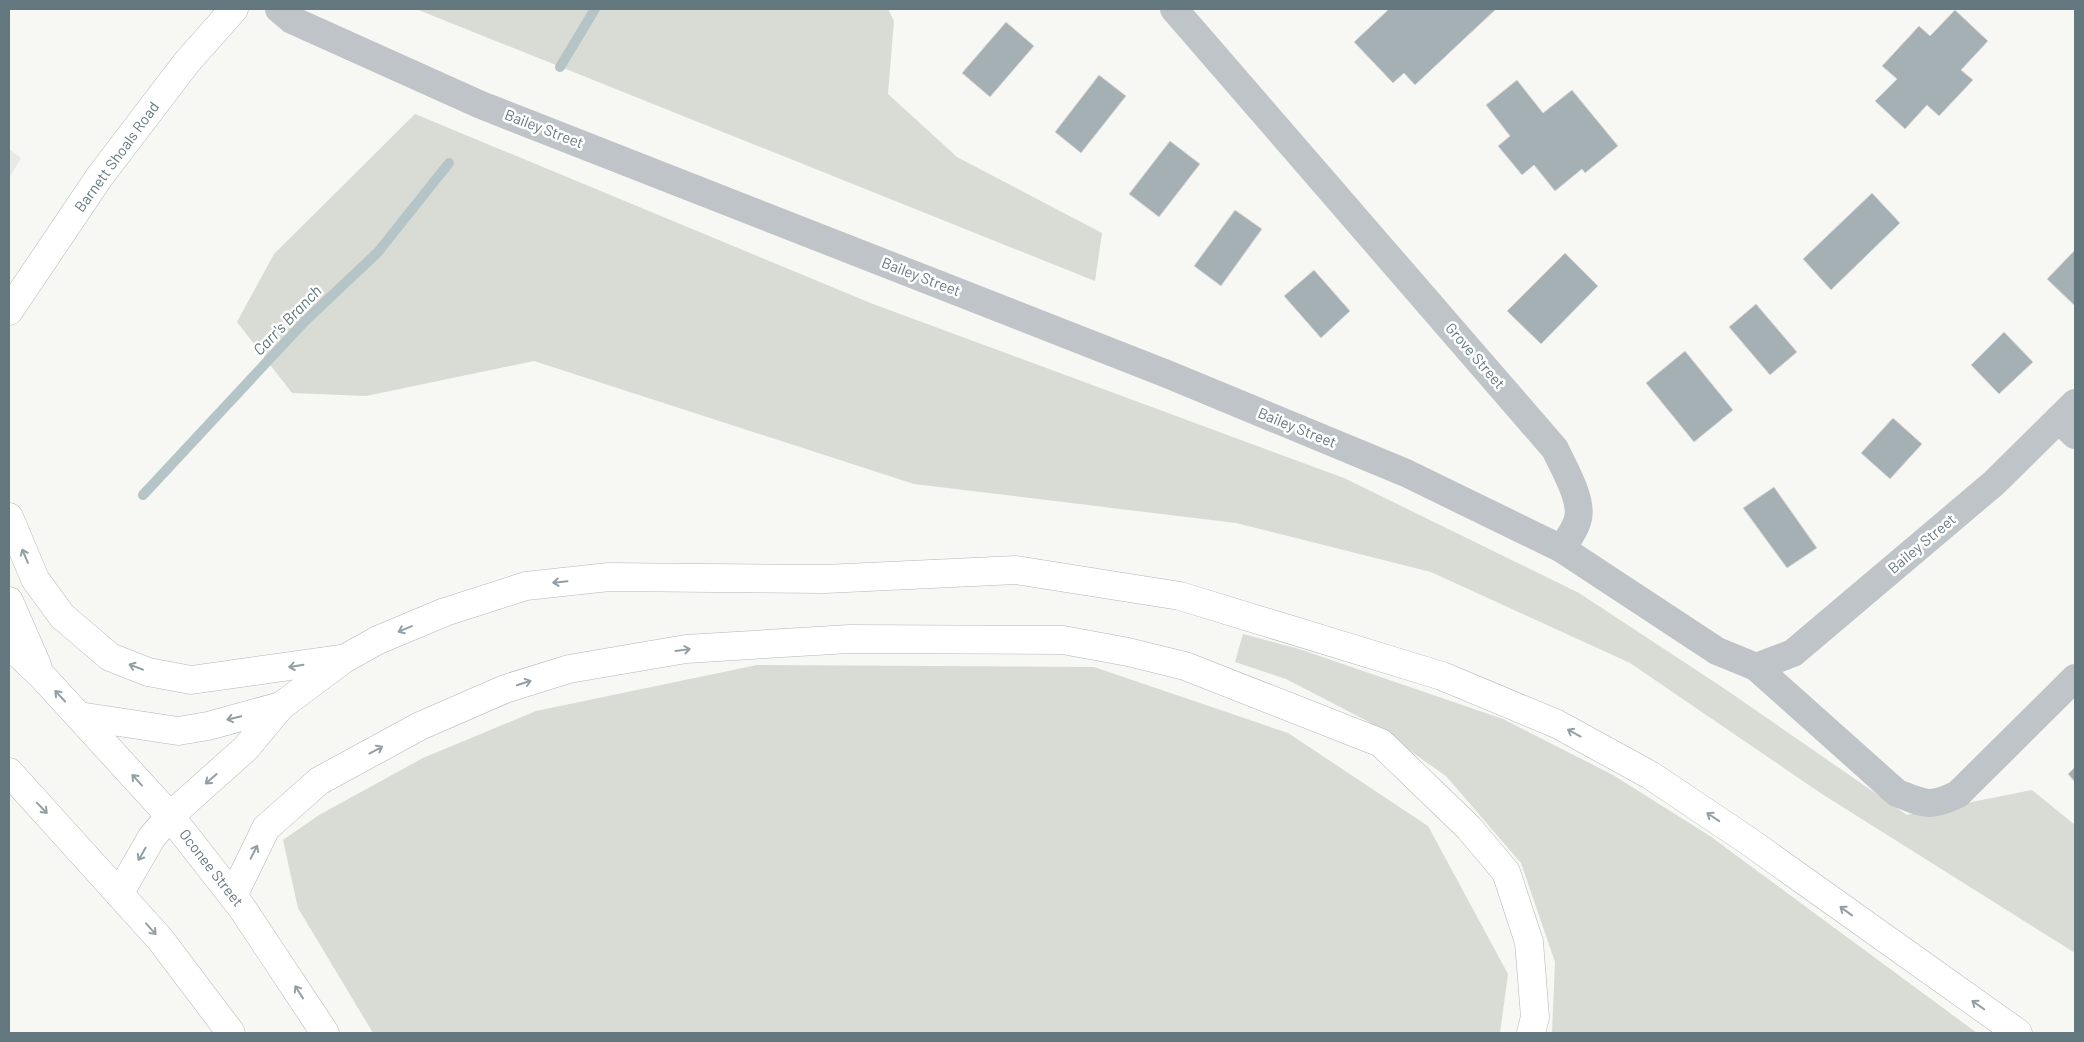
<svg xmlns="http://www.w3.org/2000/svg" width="2084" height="1042" viewBox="0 0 2084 1042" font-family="Barlow,sans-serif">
<rect width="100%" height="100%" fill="#f7f7f4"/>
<!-- built -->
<polygon fill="#e8e9e8" points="9,149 21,158 9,178"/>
<!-- green -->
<g fill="#d8dcd4">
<polygon points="416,9 888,9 894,21 888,94 957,157 1102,233 1095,281"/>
<polygon points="415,114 873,304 1344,478 1579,593 1725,689 1907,815 2032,790 2075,825 2075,953 1822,794 1630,663 1431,572 1236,523 914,484 534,361 366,396 292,393 237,322 274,254"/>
<polygon points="1243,634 1299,649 1503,719 1613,775 1710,836 1977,1033 1552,1033 1555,962 1521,863 1446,776 1369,722 1286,679 1235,662"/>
<polygon points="757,665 1094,667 1288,733 1428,826 1508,974 1500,1033 373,1033 298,908 283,840 319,815 423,758 536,711"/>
</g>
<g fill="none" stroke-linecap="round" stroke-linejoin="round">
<!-- stream -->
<g stroke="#b5c4c6" stroke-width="10">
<polyline points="560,67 595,9"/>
<polyline points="143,495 305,321 378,252 449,163"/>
</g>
</g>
<!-- building -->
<g fill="#a5b0b4" stroke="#d9d9d7">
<polygon points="1389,9 1494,9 1495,10 1415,85 1404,73 1393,83 1354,42"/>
<polygon points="1955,10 1988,41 1961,70 1973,80 1939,116 1927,105 1905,129 1875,101 1897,79 1882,66 1919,26 1930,36"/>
<polygon points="1006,22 1034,46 990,97 962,73"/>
<polygon points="1099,75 1126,96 1081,153 1055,132"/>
<polygon points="1517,80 1543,113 1572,90 1618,146 1585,173 1582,169 1555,191 1534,165 1522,175 1498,146 1510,136 1486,105"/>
<polygon points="1170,141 1200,164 1159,217 1129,194"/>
<polygon points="1872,193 1900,223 1831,290 1803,259"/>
<polygon points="1235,210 1262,229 1221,286 1194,266"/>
<polygon points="2075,250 2075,306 2047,279"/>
<polygon points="1565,253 1598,286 1541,344 1507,311"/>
<polygon points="1314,270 1350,311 1321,338 1284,296"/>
<polygon points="1756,304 1797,352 1770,375 1729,327"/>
<polygon points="2004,332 2033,362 1999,394 1971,365"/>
<polygon points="1685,351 1733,410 1694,442 1646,383"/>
<polygon points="1893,418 1922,444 1890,479 1861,453"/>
<polygon points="1774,487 1817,548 1787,568 1743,508"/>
<polygon points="2075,767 2075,782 2068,774"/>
</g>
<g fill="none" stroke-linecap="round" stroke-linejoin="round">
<!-- major casing -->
<g stroke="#b2b8bb" stroke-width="29">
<polyline id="major" points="9,311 100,176 187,62 234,9"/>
</g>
<!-- highway casing -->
<g stroke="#b2b7ba" stroke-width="29">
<g id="highway">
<polyline points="9,517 35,579 62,616 110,657 148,672 191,680 340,659"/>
<polyline points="9,601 37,665"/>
<polyline points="9,645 41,675 170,816 242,908 325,1033"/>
<polyline points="79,716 178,731 208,726 281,706"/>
<polyline points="9,772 160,939 231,1033"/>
<polyline points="119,894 152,837 170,816 246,748 281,706 344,659 378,640 445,612 526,586 609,577 825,579 1016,570 1180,596 1442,676 1557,724 1650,775 1747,840 2018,1033"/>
<polyline points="233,896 266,828 319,781 420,726 505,689 569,669 686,649 849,639 1063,640 1128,652 1185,666 1381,743 1469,828 1506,872 1529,942 1535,1017 1531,1033"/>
</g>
</g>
<!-- minor -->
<g stroke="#bec4c7" stroke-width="28">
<path d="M279,9L292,20L481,105L1167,374L1406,473L1562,549L1717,651L1756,667L1897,793C1925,804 1930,808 1958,794L2075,678"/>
<path d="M1174,9L1555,449C1563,467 1585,502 1577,522C1574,531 1567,540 1562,549"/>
<polyline points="2059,419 2075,435"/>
<polyline points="1756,667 1793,653 1994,483 2075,403"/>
</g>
<!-- major -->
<use href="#major" stroke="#fff" stroke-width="28"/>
<!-- highway -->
<use href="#highway" stroke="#fff" stroke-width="28"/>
</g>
<!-- one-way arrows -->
<defs><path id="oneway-shaft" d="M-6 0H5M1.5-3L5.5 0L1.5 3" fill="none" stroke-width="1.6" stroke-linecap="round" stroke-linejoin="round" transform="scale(1.25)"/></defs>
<g stroke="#92a0a5">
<use href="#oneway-shaft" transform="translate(25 556) rotate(-113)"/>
<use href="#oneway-shaft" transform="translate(560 582) rotate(174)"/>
<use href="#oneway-shaft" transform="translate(405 629) rotate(157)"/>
<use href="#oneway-shaft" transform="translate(683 650) rotate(-8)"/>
<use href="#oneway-shaft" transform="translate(296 666) rotate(171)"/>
<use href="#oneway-shaft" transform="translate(136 667) rotate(-159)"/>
<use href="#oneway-shaft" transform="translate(524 683) rotate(-18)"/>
<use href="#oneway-shaft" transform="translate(60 696) rotate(-133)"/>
<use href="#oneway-shaft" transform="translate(234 718) rotate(166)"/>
<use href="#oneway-shaft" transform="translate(1574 733) rotate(-151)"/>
<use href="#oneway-shaft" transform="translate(376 750) rotate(-28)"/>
<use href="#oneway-shaft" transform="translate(211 779) rotate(139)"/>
<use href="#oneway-shaft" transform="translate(137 780) rotate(-132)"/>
<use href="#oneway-shaft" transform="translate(42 808) rotate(46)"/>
<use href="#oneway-shaft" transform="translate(1713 817) rotate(-146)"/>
<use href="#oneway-shaft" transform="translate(254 852) rotate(-63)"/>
<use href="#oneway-shaft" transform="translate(142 854) rotate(120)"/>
<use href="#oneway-shaft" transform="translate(1846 911) rotate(-144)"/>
<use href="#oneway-shaft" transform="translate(151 929) rotate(48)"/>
<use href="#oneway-shaft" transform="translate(299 992) rotate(-122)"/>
<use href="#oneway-shaft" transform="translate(1978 1005) rotate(-145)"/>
</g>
<g text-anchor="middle" stroke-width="5" stroke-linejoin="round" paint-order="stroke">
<!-- street labels -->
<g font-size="15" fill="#63777f" stroke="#fff">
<text transform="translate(544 129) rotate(21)" y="5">Bailey Street</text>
<text transform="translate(117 157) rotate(-54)" y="5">Barnett Shoals Road</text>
<text transform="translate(921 277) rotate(21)" y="5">Bailey Street</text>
<text transform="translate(1475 356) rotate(49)" y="5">Grove Street</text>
<text transform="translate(1297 428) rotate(22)" y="5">Bailey Street</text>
<text transform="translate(1922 544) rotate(-40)" y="5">Bailey Street</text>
<text transform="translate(211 868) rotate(52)" y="5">Oconee Street</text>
</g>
<!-- water labels -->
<g font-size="16" font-style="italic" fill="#5e767a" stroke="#fff">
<text transform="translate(287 320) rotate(-46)" y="6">Carr's Branch</text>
</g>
</g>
<!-- border -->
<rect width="2084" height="1042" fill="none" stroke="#63777f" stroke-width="20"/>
</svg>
